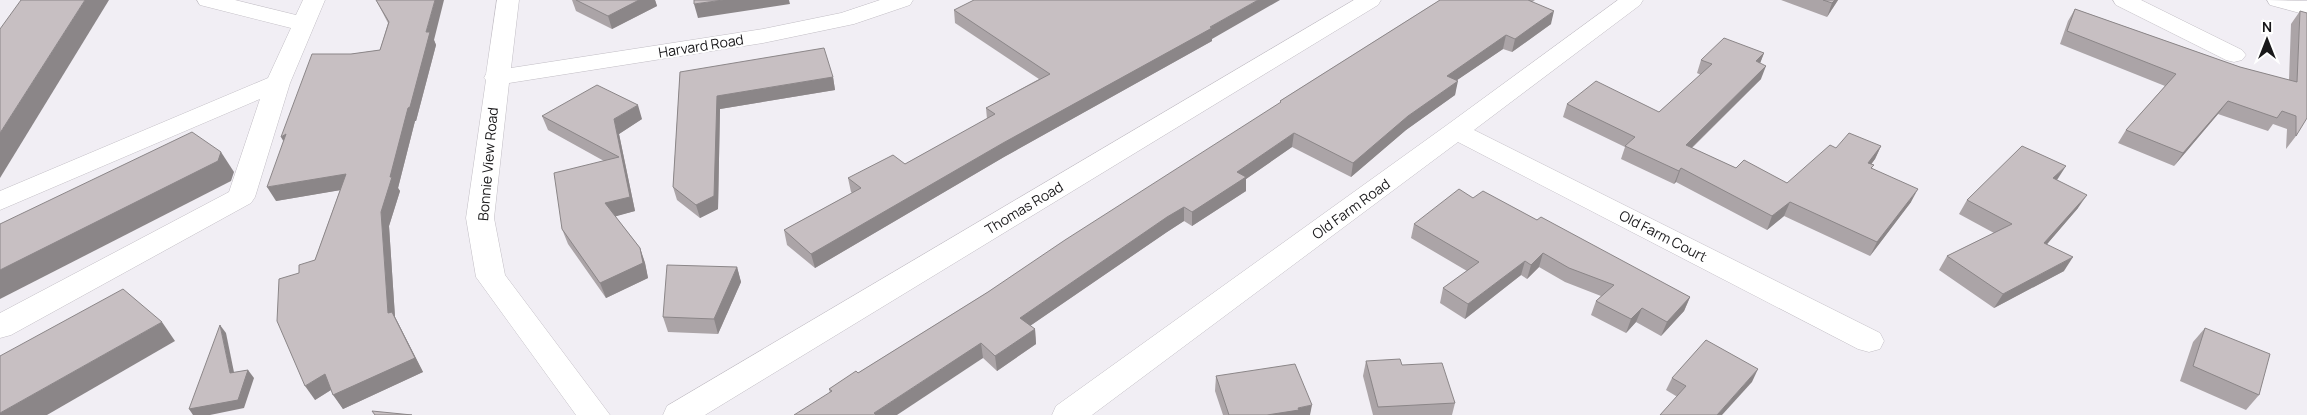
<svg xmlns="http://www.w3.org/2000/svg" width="2307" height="415" viewBox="0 0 2307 415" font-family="Manrope,sans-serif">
<rect width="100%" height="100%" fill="#f1eef4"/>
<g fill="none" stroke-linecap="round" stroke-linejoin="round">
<!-- minor casing -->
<g stroke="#c2bec5" stroke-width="1">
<g id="minor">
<polygon points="197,0 235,0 296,15 303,0 325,0 290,83 255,197 251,203 11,335 0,338 0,313 229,192 260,99 0,210 0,191 268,78 291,28 200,5"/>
<polygon points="497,0 519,0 511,68 763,29 841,13 880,0 913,0 910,5 854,24 763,43 509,83 494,218 505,275 610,415 576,415 476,277 466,218 486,80 484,78 486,74"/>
<polygon points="1354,0 1381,0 1378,5 705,415 663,415 667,406"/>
<polygon points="1618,0 1643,0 1640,5 1474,130 1880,333 1884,341 1880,349 1869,352 1858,349 1458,142 1092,415 1052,415 1056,406 1447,125"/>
<polygon points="2113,0 2141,0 2242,50 2246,55 2242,60 2234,62 2226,60 2116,5"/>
<polygon points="2267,0 2307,1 2307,15 2270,5"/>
</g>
</g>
<!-- minor -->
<use href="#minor" fill="#fff" fill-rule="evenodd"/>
</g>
<!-- wall -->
<g fill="#aba4a7">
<polygon points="376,0 434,40 436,45 416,121 415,121 398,188 400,191 389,226 395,317 423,372 343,409 331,390 315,400 299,273 315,260 340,190 276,201 351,54 380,50 388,23"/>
<polygon points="572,0 655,0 657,6 612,29 576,11"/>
<polygon points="1440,0 1535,0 1532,2 1551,24 1512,52 1503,49 1457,80 1455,95 1406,130 1351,177 1292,147 1246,179 1246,191 1192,226 1184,221 1167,232 1030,326 1035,329 1036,344 997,371 983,358 830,393 829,389 858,373 988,292 1280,103 1280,101"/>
<polygon points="1781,0 1838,0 1827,17"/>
<polygon points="2075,9 2240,67 2289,80 2291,24 2300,11 2296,136 2286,149 2287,129 2273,124 2268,131 2218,114 2174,166 2118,143 2126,130 2165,86 2060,44 2068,21"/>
<polygon points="954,10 1212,39 1212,41 1004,157 815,268 787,245 784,230 852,193 851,192 848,178 905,164 987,119 986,108 1039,79 955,23"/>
<polygon points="1764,53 1760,63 1761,79 1692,148 1736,168 1787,183 1836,148 1881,146 1875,159 1871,164 1872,168 1911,202 1870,256 1784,216 1767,230 1676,182 1674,184 1621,159 1625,147 1563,117 1567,104 1659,112 1701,75 1697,73 1701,60"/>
<polygon points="680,72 833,77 835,90 720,109 718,209 700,218 677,200 673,187"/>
<polygon points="542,116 642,119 619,134 635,211 615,216 640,248 645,263 648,278 606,298 568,244 562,229 604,161 548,130"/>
<polygon points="2057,180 2078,208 2047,244 2064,271 1994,308 1939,270 1947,256 1994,233 1959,214 1967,200"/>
<polygon points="1473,198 1537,220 1690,297 1684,311 1661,336 1636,322 1626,333 1591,315 1596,301 1601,296 1565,282 1539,267 1527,279 1521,275 1465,319 1440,303 1443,288 1467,271 1411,238 1414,224"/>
<polygon points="737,267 741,282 718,334 668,332 663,317"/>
<polygon points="2205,328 2259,395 2246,410 2180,381 2193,342"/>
<polygon points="1366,361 1455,403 1452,415 1373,415 1363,376"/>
<polygon points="1216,376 1310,415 1223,415 1215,391"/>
<polygon points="1672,378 1752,382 1676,396 1666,390"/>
</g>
<!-- shaded-wall -->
<g fill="#8b8688">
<polygon points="85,0 109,0 0,178 0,133"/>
<polygon points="435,0 444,0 434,40 436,45 416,121 415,121 398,188 400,191 389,226 395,317 423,372 343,409 333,395 388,313 381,212 426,32"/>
<polygon points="639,0 655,0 657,6 612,29 608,16"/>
<polygon points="723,0 789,0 790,4 698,18 694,4"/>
<polygon points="1258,0 1280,0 1212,39 1212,41 1004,157 815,268 811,254 1003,143"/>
<polygon points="1835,0 1838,0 1827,17 1832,3"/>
<polygon points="1554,11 1551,24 1512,52 1515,39"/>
<polygon points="1506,35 1503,49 1444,89 1447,76"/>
<polygon points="1764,53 1759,66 1756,61"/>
<polygon points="1766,66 1761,79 1681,158 1686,145"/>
<polygon points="833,77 835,90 720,109 718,209 700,218 696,205 717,96"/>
<polygon points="1458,81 1455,95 1406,130 1351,177 1353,163 1408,116"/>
<polygon points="2228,101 2218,114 2174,166 2183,153"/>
<polygon points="638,105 642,119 619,134 635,211 610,218 605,203 630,197 614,119"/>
<polygon points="1294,133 1292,147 1246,179 1246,191 1192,226 1192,212 1237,172"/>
<polygon points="286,134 289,151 281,137"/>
<polygon points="1881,146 1875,159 1862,177 1868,163"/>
<polygon points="221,152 234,172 231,181 0,299 0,270"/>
<polygon points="2066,166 2057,180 2045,192 2053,178"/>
<polygon points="1681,168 1676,182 1674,184 1679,171"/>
<polygon points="346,174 353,188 276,201 267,187"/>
<polygon points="1918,189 1911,202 1870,256 1877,242"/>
<polygon points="2087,195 2078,208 2036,257 2044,243"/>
<polygon points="1790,202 1784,216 1767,230 1772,216"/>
<polygon points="1184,207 1184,221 1167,232 1021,332 1020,318 1167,217"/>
<polygon points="640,248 645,263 648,278 606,298 600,283"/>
<polygon points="1543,253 1539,267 1527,279 1531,265"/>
<polygon points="2073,257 2064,271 1994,308 2003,294"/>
<polygon points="1525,261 1521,275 1465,319 1468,304"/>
<polygon points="737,267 741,282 718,334 714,319"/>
<polygon points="1690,297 1684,311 1661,336 1667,322"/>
<polygon points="1642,308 1636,322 1626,333 1631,319"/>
<polygon points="162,322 175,341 47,415 0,415 0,413"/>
<polygon points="220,325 226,333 236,382 230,373"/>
<polygon points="1035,329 1036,344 997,371 995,356"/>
<polygon points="981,343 983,358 897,415 875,415 874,413"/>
<polygon points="1758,369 1752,382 1722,415 1717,415"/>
<polygon points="248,370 254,378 244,408 210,415 193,415 189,409"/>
<polygon points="325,374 334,388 315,400 305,386"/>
<polygon points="1312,405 1310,415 1267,415 1298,408"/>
</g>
<!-- building -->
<g fill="#c7bfc2" stroke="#8b8688">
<polygon points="21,0 85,0 0,133 0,29"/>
<polygon points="376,0 435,0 426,32 430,32 410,107 408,108 390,177 392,177 381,212 388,313 392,312 415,358 333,395 325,374 305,386 277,321 279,279 299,273 299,265 315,260 346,174 267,187 286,134 281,137 312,54 351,54 380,50 389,22"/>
<polygon points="576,0 639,0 608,16"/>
<polygon points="694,0 723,0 694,4"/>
<polygon points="974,0 1258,0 1210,27 1212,28 1003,143 811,254 784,230 861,188 848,178 893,155 905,164 995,114 986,108 1050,74 954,10"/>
<polygon points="1440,0 1528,0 1554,11 1515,39 1506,35 1447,76 1458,81 1408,116 1353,163 1294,133 1237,172 1246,177 1192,212 1184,207 1167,217 1020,318 1035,329 995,356 981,343 874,413 876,415 794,415 832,391 829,389 856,371 858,373 988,292 1065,240 1281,102 1280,101"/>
<polygon points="1823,0 1835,0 1832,3"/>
<polygon points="2075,9 2240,67 2297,82 2300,11 2307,13 2307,118 2296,136 2296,116 2282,111 2277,118 2228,101 2183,153 2126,130 2176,74 2067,31"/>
<polygon points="1724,38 1764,53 1756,61 1766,66 1686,145 1736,168 1744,160 1787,183 1830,145 1836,148 1849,133 1881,146 1868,163 1874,165 1871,168 1918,189 1877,242 1790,202 1772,216 1681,168 1679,171 1625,146 1635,137 1567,104 1596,81 1659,112 1712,64 1701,60"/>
<polygon points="824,48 833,77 717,96 714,196 696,205 673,187 680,72"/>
<polygon points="597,85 638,105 614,119 630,197 605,203 640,248 643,263 600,283 562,229 554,173 619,157 542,116"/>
<polygon points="192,132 221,152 218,161 0,270 0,224"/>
<polygon points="2022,146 2066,166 2053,178 2087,195 2044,243 2073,257 2003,294 1947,256 2012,224 1967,200"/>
<polygon points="1459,189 1473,198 1483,191 1537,220 1541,217 1690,297 1667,322 1642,308 1631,319 1596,301 1614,285 1569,268 1543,253 1531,265 1525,261 1468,304 1443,288 1479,262 1414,224"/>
<polygon points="667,265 737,267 714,319 663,317"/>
<polygon points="123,289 162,322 0,413 0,356"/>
<polygon points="220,325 230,373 248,370 238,400 189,409"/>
<polygon points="2205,328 2270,354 2259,395 2193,366"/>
<polygon points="1706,340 1758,369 1717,415 1660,415 1686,386 1672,378"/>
<polygon points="1400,359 1402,365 1442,363 1455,403 1378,407 1366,361"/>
<polygon points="1295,364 1312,405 1298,408 1299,410 1267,415 1229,415 1216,376"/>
<polygon points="372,411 412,415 375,415"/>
</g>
<g text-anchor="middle" stroke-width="4" stroke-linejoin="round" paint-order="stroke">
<!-- street labels -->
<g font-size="14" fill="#19181a" stroke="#fff">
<text transform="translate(701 46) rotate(-9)" y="5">Harvard Road</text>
<text transform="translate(488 164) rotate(-85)" y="5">Bonnie View Road</text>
<text transform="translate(1024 208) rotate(-31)" y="5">Thomas Road</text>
<text transform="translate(1351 209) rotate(-36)" y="5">Old Farm Road</text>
<text transform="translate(1663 236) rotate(27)" y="5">Old Farm Court</text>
</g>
</g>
<!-- north arrow -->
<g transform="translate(2267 40)" stroke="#ffffff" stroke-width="4" paint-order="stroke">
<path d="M0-4L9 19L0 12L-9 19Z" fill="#19181a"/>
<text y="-8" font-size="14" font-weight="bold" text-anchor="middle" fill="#19181a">N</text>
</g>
</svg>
